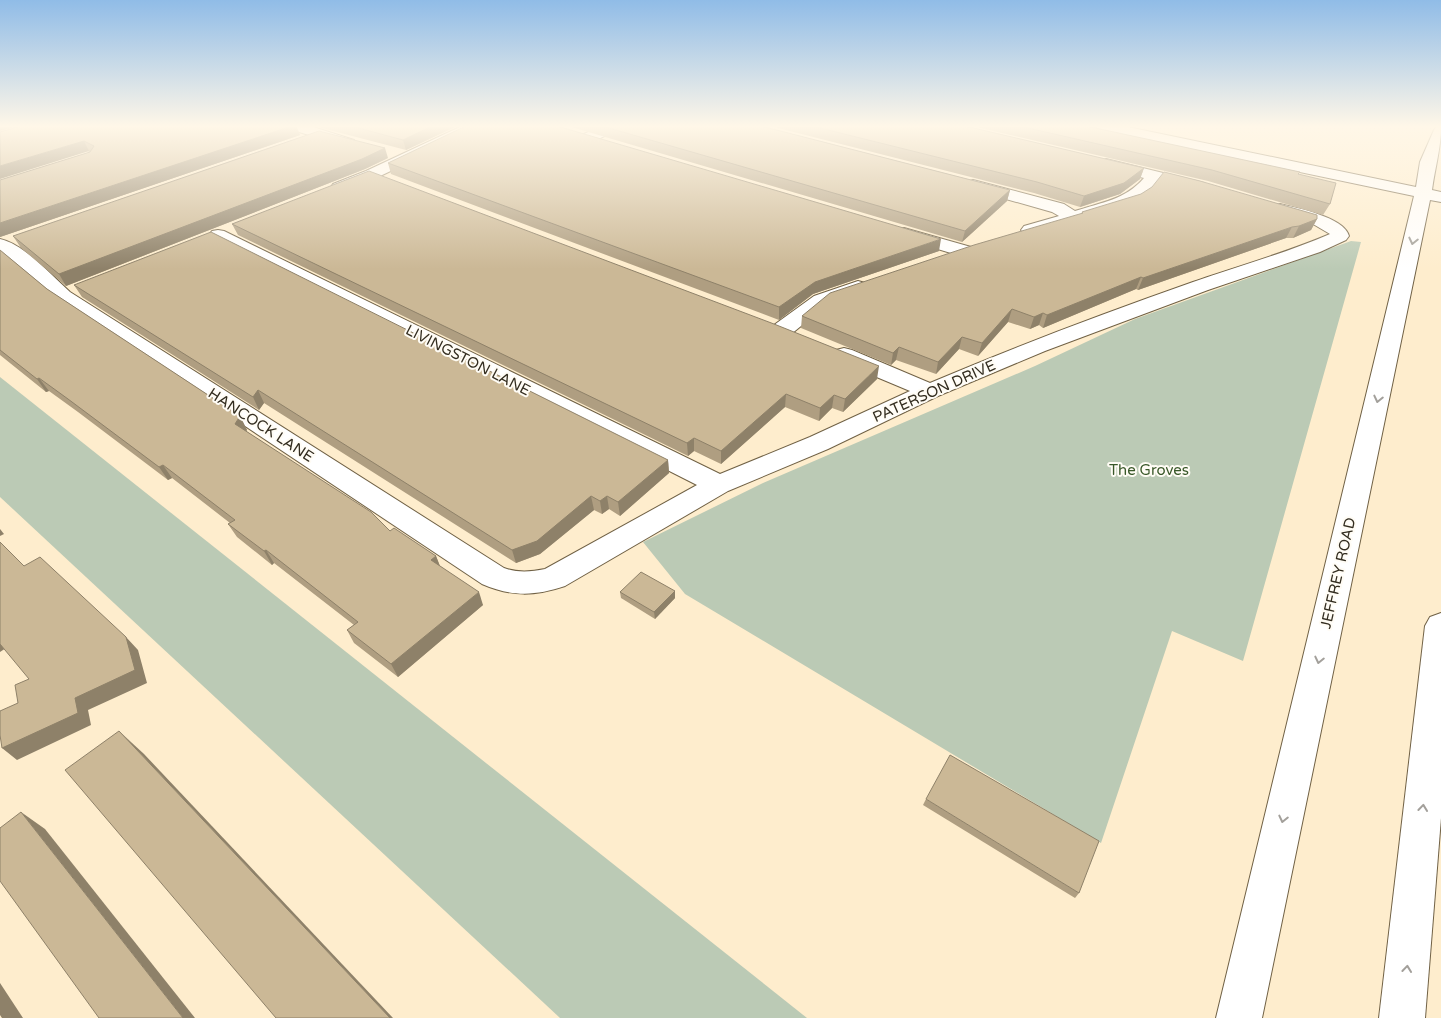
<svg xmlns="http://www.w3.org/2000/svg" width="1441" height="1018" viewBox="0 0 1441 1018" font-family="'Varela Round',sans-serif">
<rect width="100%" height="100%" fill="#feedcd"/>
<!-- green -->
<g fill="#bbcab5">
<polygon points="1351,241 1361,242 1243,661 1172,631 1101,843 685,594 643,542 763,483 1035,366 1135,319"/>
<polygon points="0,377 807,1018 560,1018 0,497"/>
</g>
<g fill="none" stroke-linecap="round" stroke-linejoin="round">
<!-- minor casing -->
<g stroke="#706145" stroke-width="2">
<g id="minor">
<polygon points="287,126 310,126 354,140 356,143 354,146 349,147 289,129"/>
<polygon points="462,126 481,126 479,129 378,177 339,192 333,190 331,187 333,184 366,171"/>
<path d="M601,126H620L618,129C607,134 594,144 582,141L580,138L582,135Z"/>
<path d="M1106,159L1204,183L1206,186L1204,189L1198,191L1158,181L1146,197L1136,203L1030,235L1024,234L1021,230L1024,226L1059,216L1052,212L967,188L965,185L967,182L973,180L1064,204L1075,211C1102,202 1125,200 1144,178L1101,167L1098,164L1101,161Z"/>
<path d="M1280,204C1297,208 1344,217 1349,236L1346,240L1320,252L1208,290L1045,351L938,396L828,449L728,491L565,586C535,596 512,597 482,584L56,300L11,260L0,252V239C24,244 51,275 70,292L504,568C517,573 531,572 545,569L697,485L212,239L209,235L212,231L218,230L224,231L720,474L810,437L910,391L836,360L833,355L836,350L844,348L852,350L930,383C1017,346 1105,313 1193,282C1239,266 1286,253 1330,234L1313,224L1274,213L1271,209L1274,205Z"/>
<polygon points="904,228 971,247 973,251 971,255 964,257 898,237 895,233 898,229"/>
<polygon points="858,281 865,283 868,287 865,291 828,304 790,335 782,336 774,335 771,330 774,325 814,296"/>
</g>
</g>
<!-- major casing -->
<g stroke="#706145" stroke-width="2">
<g id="major">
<path d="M1094,126H1123L1416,187L1420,162L1434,130L1436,127L1441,126C1441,149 1435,167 1432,190L1441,192V202L1430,200L1262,1018H1216L1414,196L1101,130Z"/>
<polygon points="1441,613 1441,818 1425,1018 1379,1018 1425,626 1430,617"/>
</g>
</g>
<!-- minor -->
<use href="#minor" fill="#fff" fill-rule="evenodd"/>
<!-- major -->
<use href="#major" fill="#fff" fill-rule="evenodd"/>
</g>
<!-- wall -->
<g fill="#af9e81">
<polygon points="21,126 298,126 297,128 300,135 0,237 0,180 90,152"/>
<polygon points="314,126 457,126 406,150"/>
<polygon points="568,126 761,126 1010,190 1007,201 962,242"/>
<polygon points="770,126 965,126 1144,168 1140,179 1120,194 1080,207 1034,193"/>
<polygon points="972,126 1086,126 1298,174 1330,204 1323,215 1208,181"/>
<polygon points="388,158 365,169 66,286 21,248 13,236"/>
<polygon points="388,163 939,251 813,294 779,320 391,174"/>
<polygon points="1082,212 1317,219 1311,230 1293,238 1286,238 1138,290 1136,289 1043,328 1039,325 1030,329 1008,322 978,356 959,349 936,374 896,360 891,365 801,328 802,316 1081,214"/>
<polygon points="232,224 877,379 843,412 832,408 819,421 785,407 721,464 694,451 688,456 238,235"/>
<polygon points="0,250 47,289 240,416 247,430 246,431 390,531 436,556 440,566 483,605 398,677 354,643 347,630 354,625 274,563 272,565 237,537 228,524 230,523 172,478 168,480 78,412 49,391 46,392 0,355"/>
<polygon points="74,285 668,460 669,473 620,516 609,509 602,514 594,510 540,554 516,563 264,403 259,410 82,297"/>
<polygon points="675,591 675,598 655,619 621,598 620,592"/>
<polygon points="926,799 1079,893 1075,898 923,805"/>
</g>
<!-- shaded-wall -->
<g fill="#8e8169">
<polygon points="0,126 18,126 0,131"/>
<polygon points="292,126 298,126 297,128 300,135 0,237 0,223"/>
<polygon points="432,126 457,126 406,150 403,140"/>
<polygon points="84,141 89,151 0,179 0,166"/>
<polygon points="385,148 388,158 365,169 66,286 59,274"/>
<polygon points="1144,168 1140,179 1120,194 1080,207 1084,196"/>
<polygon points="1010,190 1007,201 962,242 965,231"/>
<polygon points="1317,219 1311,230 1293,238 1299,226"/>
<polygon points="1292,227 1286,238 1138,290 1143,278"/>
<polygon points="941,239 939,251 813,294 779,320 779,307 815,282"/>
<polygon points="1141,277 1136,289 1043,328 1047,315"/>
<polygon points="1012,309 1008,322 978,356 982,343"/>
<polygon points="1043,313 1039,325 1030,329 1034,317"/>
<polygon points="962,337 959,349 936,374 938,362"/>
<polygon points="899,347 896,360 891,365 893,353"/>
<polygon points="879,366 877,379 843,412 845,399"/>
<polygon points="39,378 49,391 46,392 37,379"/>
<polygon points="258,390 264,403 259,410 253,397"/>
<polygon points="786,394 785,407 721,464 721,451"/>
<polygon points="834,395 832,408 819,421 820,408"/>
<polygon points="240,416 247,430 242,437 235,424"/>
<polygon points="694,438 694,451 688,456 687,443"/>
<polygon points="668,460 669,473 620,516 618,502"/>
<polygon points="163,465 172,478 168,480 159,467"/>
<polygon points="591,496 594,510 540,554 516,563 512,550"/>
<polygon points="607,496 609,509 602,514 600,501"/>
<polygon points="0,529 4,534 0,536"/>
<polygon points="266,550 274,563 272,565 264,551"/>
<polygon points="436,556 441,569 431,560"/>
<polygon points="675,591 675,598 655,619 654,612"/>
<polygon points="479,592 483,605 398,677 391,664"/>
<polygon points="126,637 138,650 147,683 88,710 91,725 17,760 2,748 75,698"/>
<polygon points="0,642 6,648 0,652"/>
<polygon points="119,731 144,754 393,1018 390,1018"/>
<polygon points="21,812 45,829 195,1018 183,1018"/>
<polygon points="0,983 23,1018 2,1018 0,1015"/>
</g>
<!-- building -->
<g fill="#cbb896" stroke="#8e8169">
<polygon points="21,126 292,126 0,223 0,180 90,152 94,146 84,141 0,166 0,132"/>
<polygon points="351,126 432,126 403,140"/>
<polygon points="466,126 557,126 941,239 815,282 779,307 388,163"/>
<polygon points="602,126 761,126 1010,190 965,231"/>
<polygon points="812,126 965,126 1144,168 1124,183 1084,196 1037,182"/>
<polygon points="1019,126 1086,126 1300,172 1298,174 1336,183 1330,204 1212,170"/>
<polygon points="319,131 385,148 362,159 59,274 13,236"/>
<polygon points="369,171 774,324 879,366 845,399 834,395 820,408 786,394 721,451 694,438 687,443 232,224"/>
<polygon points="1164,172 1200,181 1317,215 1317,219 1299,226 1292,227 1143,278 1141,277 1047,315 1043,313 1034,317 1012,309 982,343 962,337 938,362 899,347 893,353 802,316 830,293 974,245 1083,213 1082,212 1141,194 1152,187"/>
<polygon points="211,232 668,460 618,502 607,496 600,501 591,496 537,541 512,550 258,390 253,397 74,285"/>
<polygon points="0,250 47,289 240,416 235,424 371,512 390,531 394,528 436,556 431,560 479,592 391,664 347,630 358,622 266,550 264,551 228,524 235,520 163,465 159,467 68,399 39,378 37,379 0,350"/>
<polygon points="0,542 24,566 40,557 126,637 135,670 75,698 78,713 2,748 0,735 0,711 18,703 15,685 29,679 0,644"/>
<polygon points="641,572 675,591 654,612 620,592"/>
<polygon points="119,731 390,1018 276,1018 65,770"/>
<polygon points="950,755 1099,841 1079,893 926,799"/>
<polygon points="21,812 183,1018 99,1018 0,881 0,828"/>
</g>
<!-- one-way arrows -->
<defs><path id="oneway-chevron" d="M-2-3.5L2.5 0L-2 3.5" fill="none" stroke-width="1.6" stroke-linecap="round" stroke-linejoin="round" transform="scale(1.25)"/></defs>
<g stroke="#a3a09b">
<use href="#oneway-chevron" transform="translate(1413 241) rotate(103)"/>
<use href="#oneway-chevron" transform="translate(1378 399) rotate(103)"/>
<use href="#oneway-chevron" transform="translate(1319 660) rotate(103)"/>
<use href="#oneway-chevron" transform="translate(1423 808) rotate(-84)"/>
<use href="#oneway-chevron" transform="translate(1283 819) rotate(103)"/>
<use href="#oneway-chevron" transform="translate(1407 969) rotate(-84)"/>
</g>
<!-- sky -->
<linearGradient id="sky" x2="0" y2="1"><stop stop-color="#90bce7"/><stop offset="0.47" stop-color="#fff7e8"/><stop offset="1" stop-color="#fff7e8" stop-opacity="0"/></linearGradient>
<rect width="1441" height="269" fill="url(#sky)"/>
<g text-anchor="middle" stroke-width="4" stroke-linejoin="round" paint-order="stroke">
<!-- street labels -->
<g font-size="15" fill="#332d20" stroke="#fffcf5">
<text transform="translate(468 360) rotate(27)" y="5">LIVINGSTON LANE</text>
<text transform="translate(934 391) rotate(-24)" y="5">PATERSON DRIVE</text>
<text transform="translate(261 425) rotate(33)" y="5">HANCOCK LANE</text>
<text transform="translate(1338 573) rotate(-77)" y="5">JEFFREY ROAD</text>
</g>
<!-- park labels -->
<g font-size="15" fill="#395829" stroke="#fffcf5">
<text x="1149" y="475">The Groves</text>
</g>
</g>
</svg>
